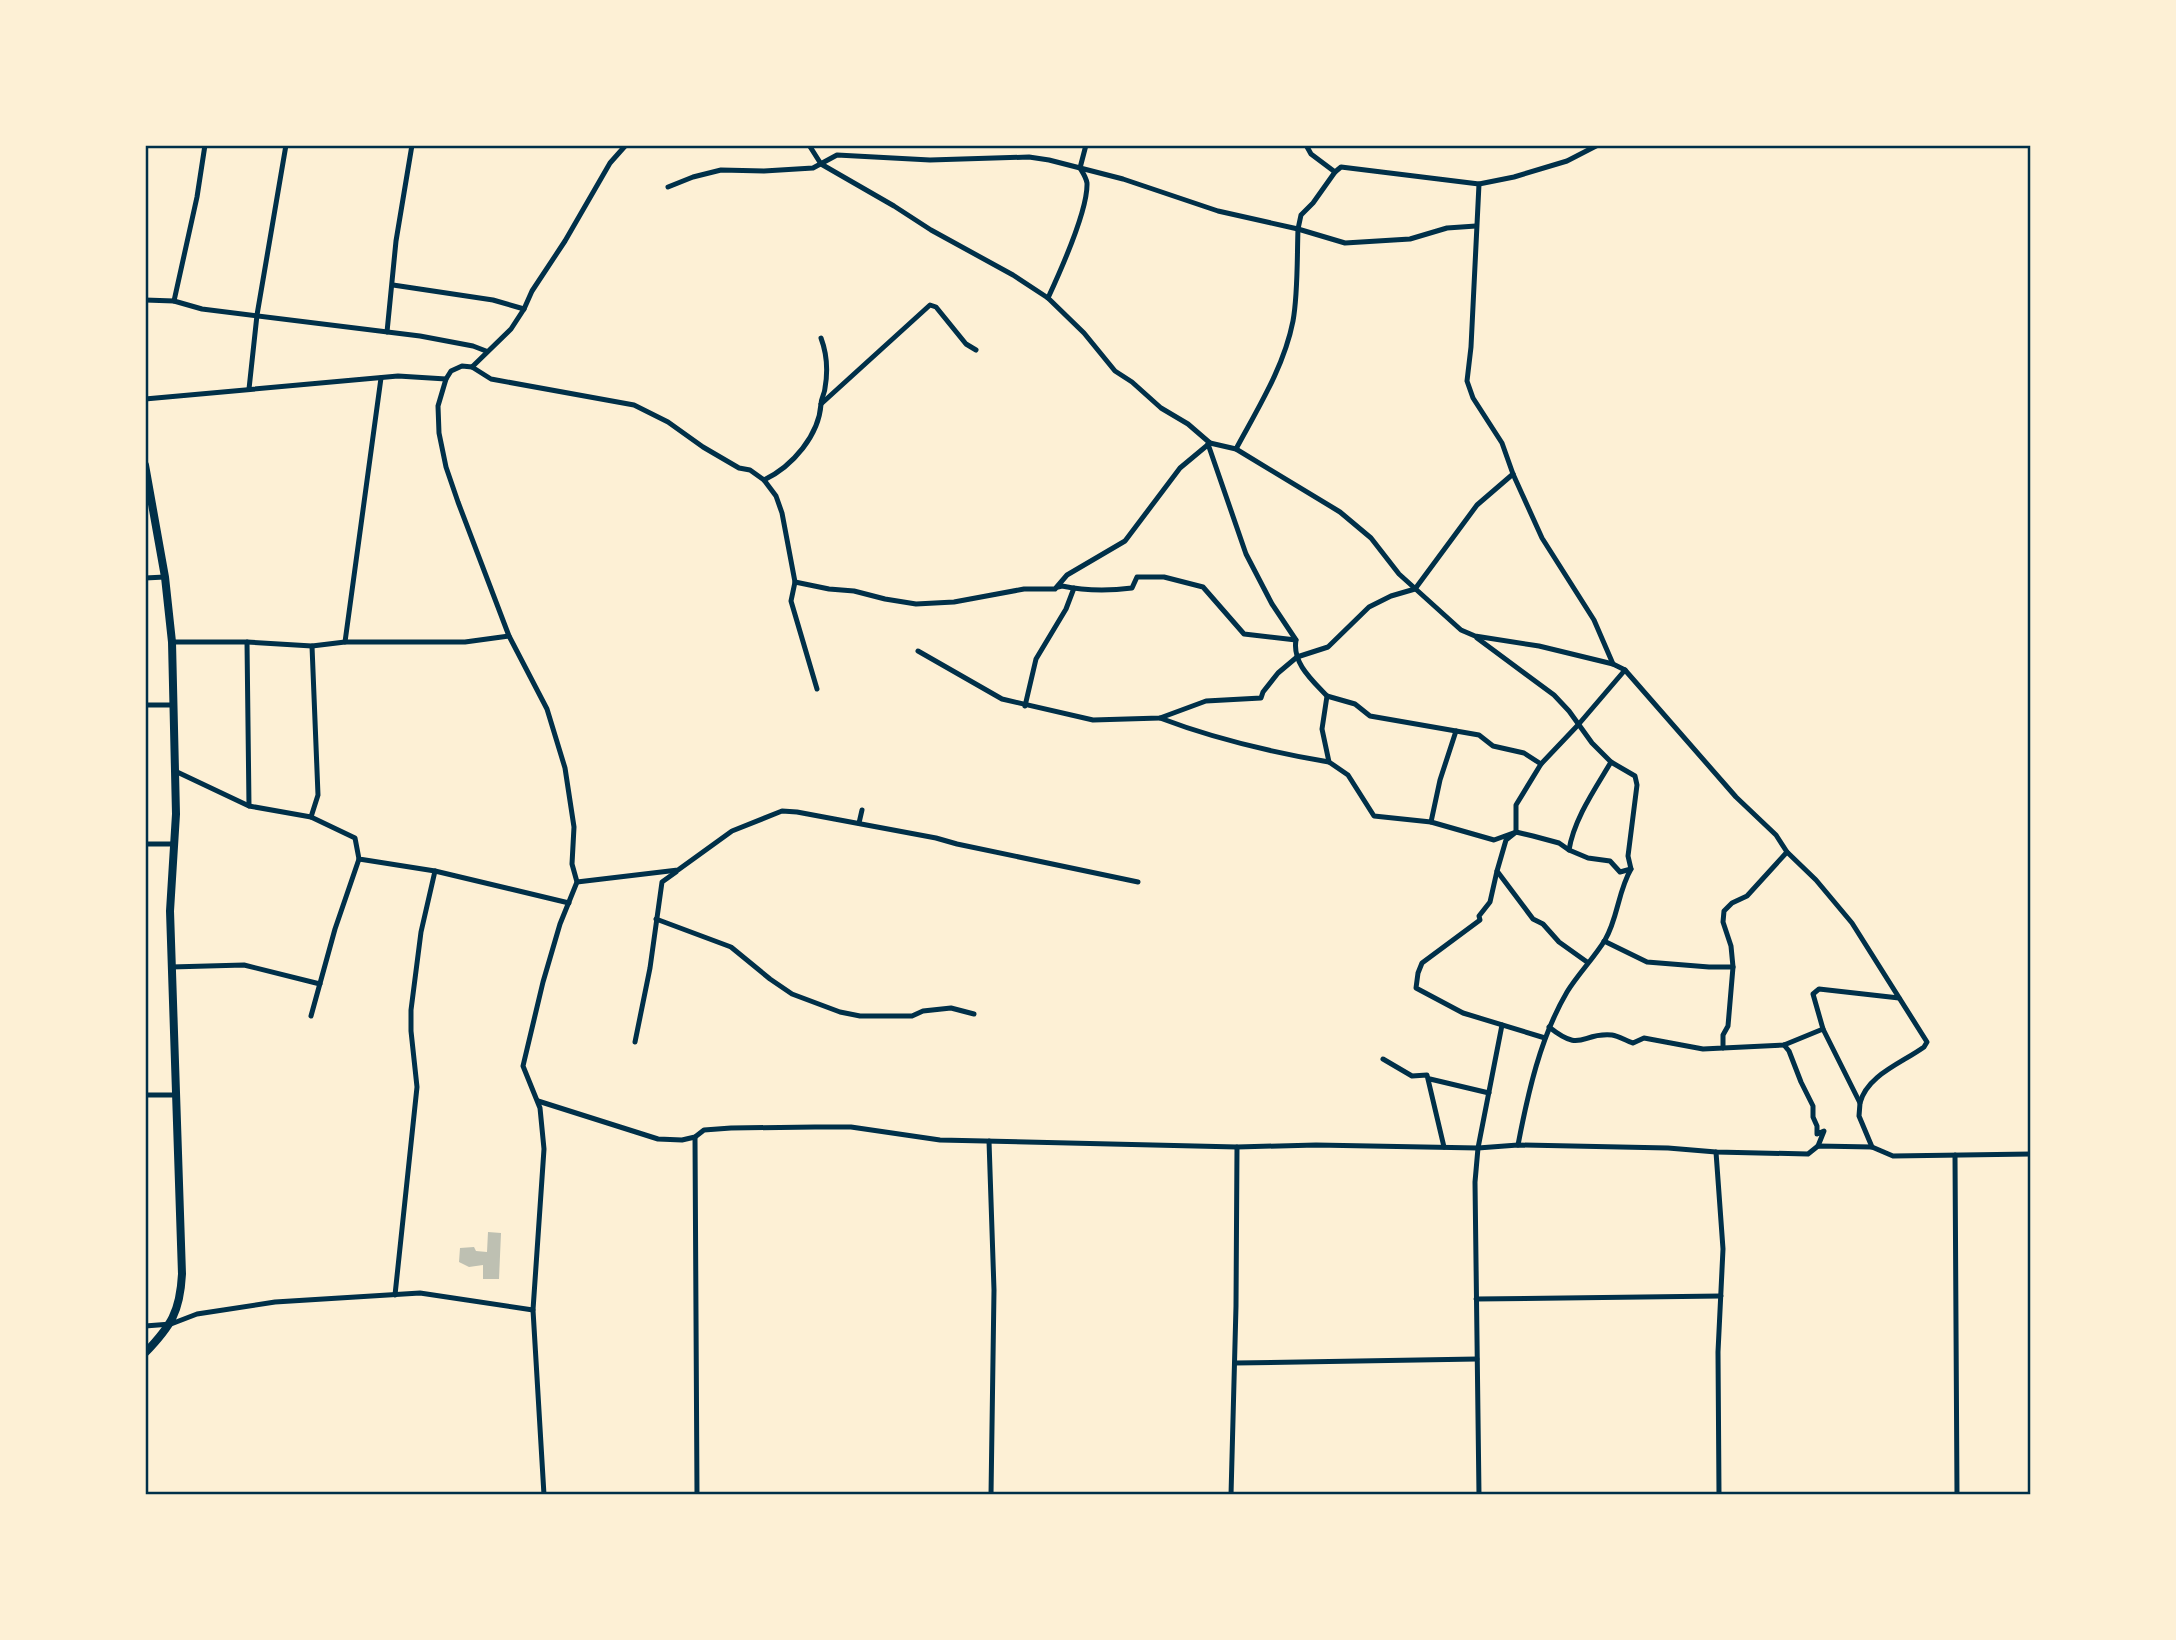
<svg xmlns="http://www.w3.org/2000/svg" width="2176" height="1640" viewBox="0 0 2176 1640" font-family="'PT Sans',sans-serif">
<rect width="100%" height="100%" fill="#fdf0d5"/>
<!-- building -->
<polygon fill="#bec0b2" points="488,1232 501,1233 499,1279 483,1279 483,1265 469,1267 459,1262 460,1248 474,1247 476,1251 487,1252"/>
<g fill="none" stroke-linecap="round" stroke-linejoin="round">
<!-- minor -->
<g stroke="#003049" stroke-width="5">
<path d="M809,145L821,164L894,206L931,230L1013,275L1048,298L1084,333L1115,371L1132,382L1161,408L1188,424L1210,443L1236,449L1340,512L1371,538L1399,574L1461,630L1475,636L1539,646L1613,664L1625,670L1736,797L1776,835L1787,852L1816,880L1852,923L1927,1042L1924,1047C1902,1063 1867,1075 1860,1103"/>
<polyline points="1306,145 1311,154 1335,172"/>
<polyline points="1479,184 1471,347 1467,381 1473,398 1502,443 1513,474 1542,538 1594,620 1613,664"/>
<polyline points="668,187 693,177 721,170 764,171 813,168 837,155 930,160 1029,157 1049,160 1123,179 1218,211 1298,229 1345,243 1410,239 1447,228 1476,226"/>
<polyline points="393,285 493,300 524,309"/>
<path d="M1048,298C1060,272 1088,210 1087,183C1086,177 1083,173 1080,168L1086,145"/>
<polyline points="145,300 174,301 202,309 420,336 473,346 486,351"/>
<polyline points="174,301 197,197 205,145"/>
<polyline points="387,332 396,241 412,145"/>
<polyline points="472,367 491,379 634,405 668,422 703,447 739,468 750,470 764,480 776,496 782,513 795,582 791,601 817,689"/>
<polyline points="249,389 257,315 286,145"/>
<polyline points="145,399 398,376 446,379"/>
<polyline points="821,404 930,305 936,307 966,344 976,350"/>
<path d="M1208,444L1246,554L1272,604L1296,640C1292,663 1312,680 1327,696L1322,729L1329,762L1348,775L1374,816L1431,822L1494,840L1516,832L1533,836L1559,843L1569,850L1588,858L1610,861L1620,872L1631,869"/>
<path d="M1236,449C1258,408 1284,367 1293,321C1298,294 1297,257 1298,229L1301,215L1313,203L1335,172L1341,167L1479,184L1514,177L1567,161L1598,145"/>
<path d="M764,480C793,466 819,435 821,404C821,398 825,393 825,388C828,371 827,354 821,338"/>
<polyline points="145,578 165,577"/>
<polyline points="795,582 829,589 854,591 885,599 916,604 954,602 1024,589 1055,589 1067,575 1125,541 1180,468 1210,443"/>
<path d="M1058,587L1062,586C1086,591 1108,591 1132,588L1137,577H1164L1203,587L1244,634L1296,640"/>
<path d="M1477,638L1554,695L1569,711L1592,743L1611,762L1635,776L1637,785L1628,856L1631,869C1618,891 1618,918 1605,940C1594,958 1578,974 1567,992C1540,1038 1528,1093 1518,1145"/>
<polyline points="172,642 247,642 312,646 345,642 465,642 509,636"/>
<polyline points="247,642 249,806"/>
<polyline points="345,642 381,378"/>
<polyline points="918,651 1002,699 1093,720 1160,718 1206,701 1261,698 1263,692 1278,673 1297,657 1328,647 1369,607 1391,596 1415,589 1477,505 1513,474"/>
<polyline points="1327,696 1355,704 1370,716 1479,735 1493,746 1524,753 1541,764"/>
<polyline points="145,705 174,705"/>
<polyline points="1025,706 1036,659 1066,609 1074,588"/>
<path d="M1160,718C1215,739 1270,752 1329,762"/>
<polyline points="175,771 249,806 311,817 355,838 359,859 435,871 569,903"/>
<polyline points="311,817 318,795 312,646"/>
<polyline points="1431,822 1440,780 1456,731"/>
<polyline points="859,823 862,810"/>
<polyline points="145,844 173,844"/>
<path d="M1569,850C1574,819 1595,789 1611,762"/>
<polyline points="1497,871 1490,902 1479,916 1480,920 1422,963 1418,973 1416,988 1463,1013 1545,1038"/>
<polyline points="577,882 678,870 732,831 782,811 797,812 936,838 957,844 1138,882"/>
<polyline points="656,919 731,947 770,979 792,994 840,1012 860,1016 912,1016 923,1011 951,1008 974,1014"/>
<polyline points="1604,941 1647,962 1709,967 1733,967"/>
<polyline points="1587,962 1559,942 1543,924 1533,919 1497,871 1506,840 1516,832 1516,805 1541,764 1578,725 1625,670"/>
<polyline points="171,967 244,965 320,984"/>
<polyline points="311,1016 335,929 359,859"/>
<path d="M1549,1027C1583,1054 1580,1032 1612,1035C1619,1036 1626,1041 1633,1043L1644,1038L1703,1049L1723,1048V1035L1728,1026L1733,967L1731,946L1723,922L1724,911L1732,903L1747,896L1787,852"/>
<polyline points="1823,1029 1813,994 1819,989 1899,998"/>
<polyline points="635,1042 650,968 662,882 676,872"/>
<polyline points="1784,1045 1789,1051 1801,1082 1813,1106 1813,1117 1817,1126 1817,1134 1824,1131 1818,1146"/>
<polyline points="1723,1048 1784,1045 1823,1029 1860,1103 1859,1116 1872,1147"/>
<polyline points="1383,1059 1412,1076 1427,1075 1444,1147"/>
<polyline points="1430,1079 1489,1093"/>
<polyline points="145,1095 175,1095"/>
<polyline points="538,1101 658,1139 682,1140 695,1137 704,1130 731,1128 815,1127 851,1127 940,1140 1237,1147 1316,1145 1478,1148 1518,1145 1668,1148 1716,1152 1808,1154 1818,1146 1872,1147 1893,1156 2031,1154"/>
<polyline points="695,1137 697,1495"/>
<polyline points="989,1141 994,1290 991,1495"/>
<polyline points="1716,1152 1723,1249 1718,1352 1719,1495"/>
<polyline points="1955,1155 1957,1495"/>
<polyline points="395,1295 417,1087 411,1031 411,1010 421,932 435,871"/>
<polyline points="1476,1299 1721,1296"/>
<polyline points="145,1326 171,1324 197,1314 275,1302 420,1293 533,1310"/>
<polyline points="1235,1363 1477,1359"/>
<polyline points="544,1495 533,1310 544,1149 540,1108 523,1066 543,982 560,924 577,882 572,864 574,827 565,768 547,709 509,636 458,502 446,467 439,433 438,406 446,379 451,371 462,366 472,367 511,329 524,309 532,291 565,241 610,163 626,145"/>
<polyline points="1231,1495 1236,1306 1237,1147"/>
<polyline points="1479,1495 1475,1182 1478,1148 1502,1025"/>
</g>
<!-- trunk -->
<path stroke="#003049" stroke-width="8" d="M145,465L165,577L172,642L176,814L170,911L182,1274C180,1312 171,1326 145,1353"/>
</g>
<!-- border -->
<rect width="2176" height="1640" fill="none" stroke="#fdf0d5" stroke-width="294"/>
<rect x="147" y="147" width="1882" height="1346" fill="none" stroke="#003049" stroke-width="2.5"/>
</svg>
